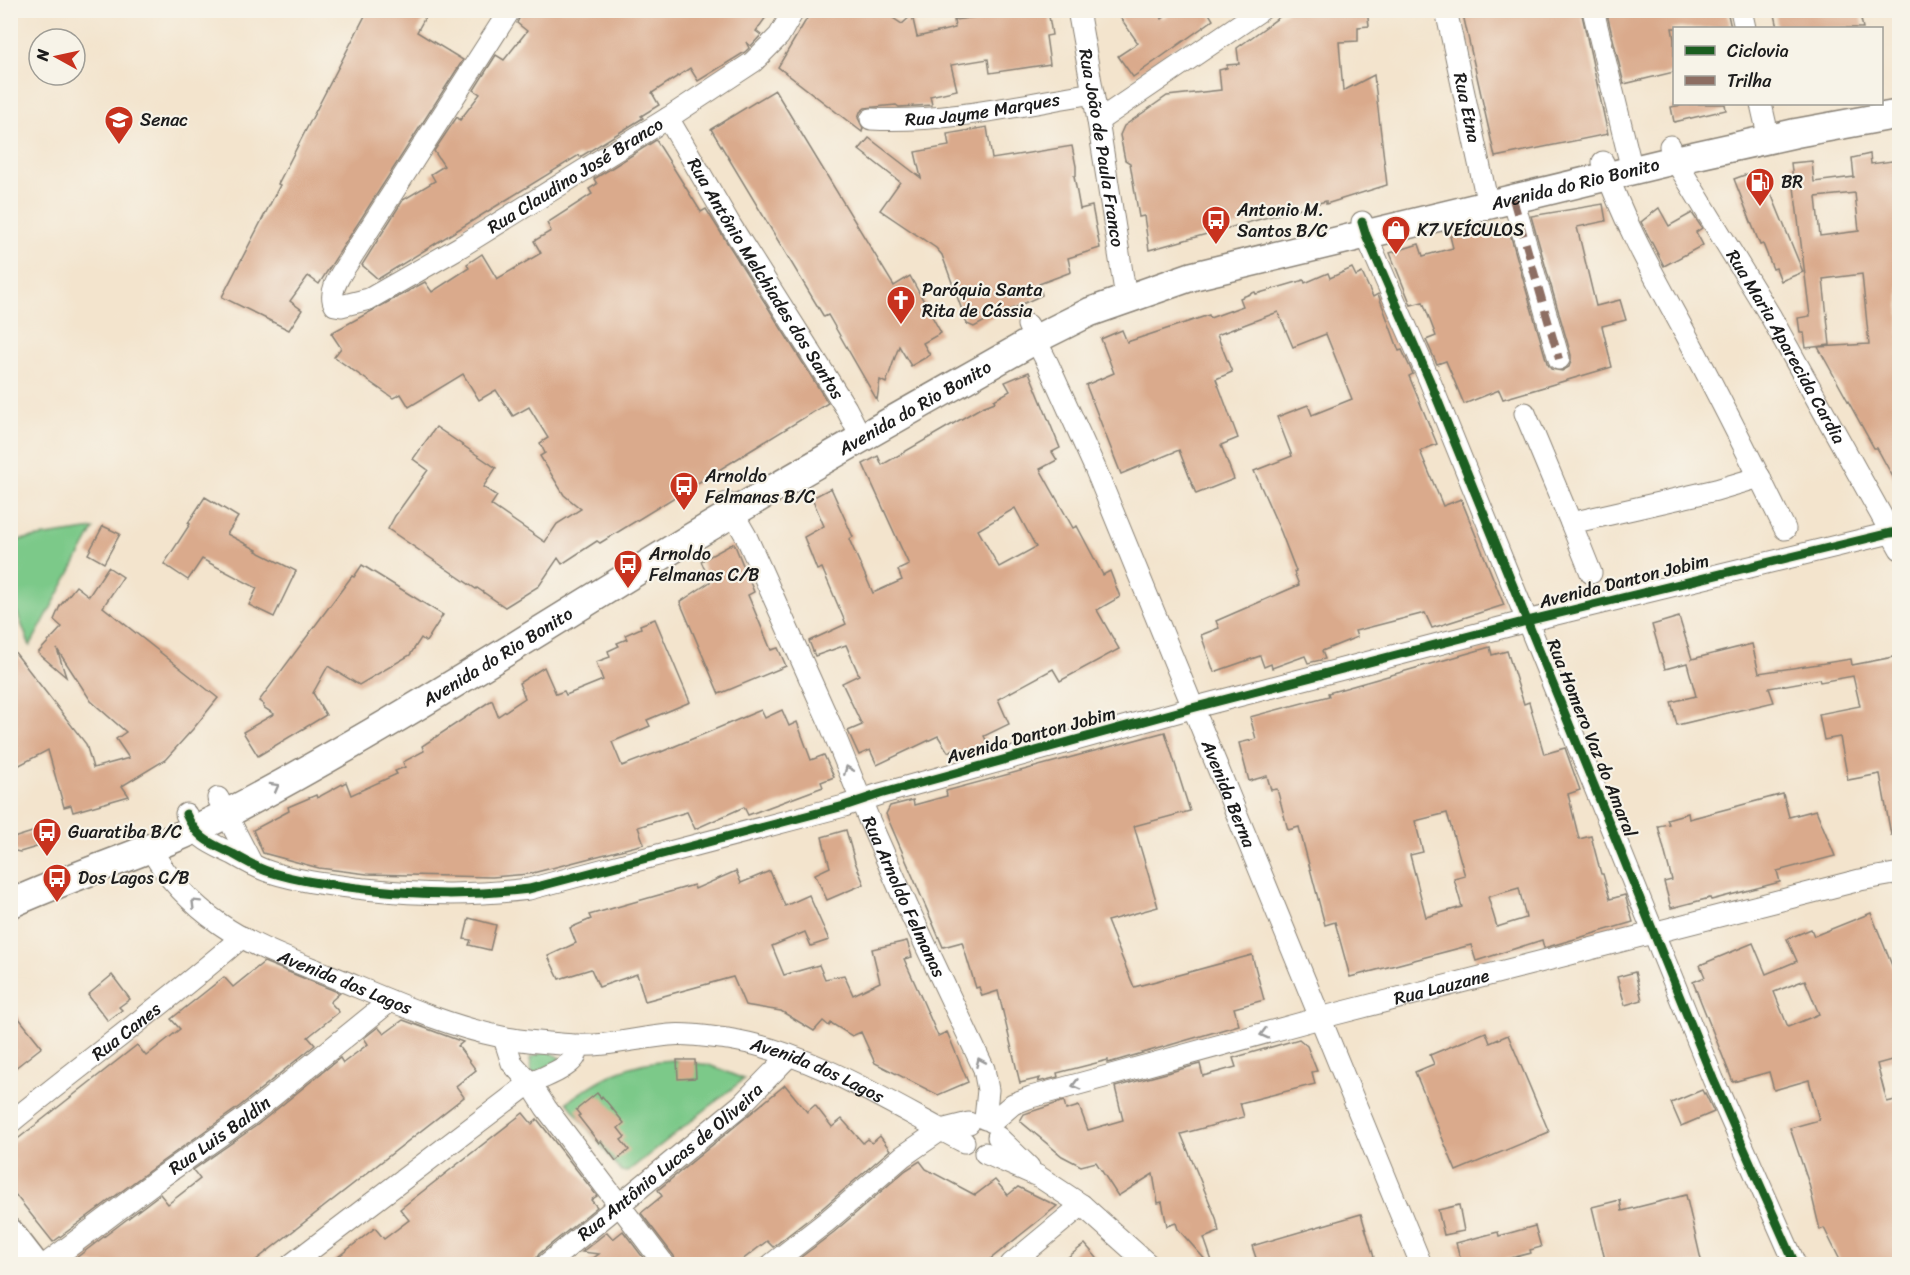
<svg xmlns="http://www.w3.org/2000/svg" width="1910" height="1275" viewBox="0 0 1910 1275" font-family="Sriracha,sans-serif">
<rect width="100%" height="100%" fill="#f7f3e8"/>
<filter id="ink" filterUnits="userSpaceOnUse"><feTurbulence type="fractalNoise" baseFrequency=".0167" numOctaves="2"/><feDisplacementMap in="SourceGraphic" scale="12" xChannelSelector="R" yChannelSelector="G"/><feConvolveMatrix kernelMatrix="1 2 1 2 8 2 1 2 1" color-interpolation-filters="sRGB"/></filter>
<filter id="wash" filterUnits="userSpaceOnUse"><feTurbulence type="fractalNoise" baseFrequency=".008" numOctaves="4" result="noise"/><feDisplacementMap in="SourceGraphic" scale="24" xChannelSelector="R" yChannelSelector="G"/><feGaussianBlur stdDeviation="1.35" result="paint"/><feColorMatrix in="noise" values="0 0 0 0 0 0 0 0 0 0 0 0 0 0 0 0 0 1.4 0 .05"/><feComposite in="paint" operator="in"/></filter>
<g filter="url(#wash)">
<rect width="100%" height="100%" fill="#f3e4cd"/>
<!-- green -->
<g fill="#7bc989" stroke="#4c7252" stroke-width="1.5">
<polygon points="94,529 30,646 11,597 11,541"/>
<polygon points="548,1050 561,1059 532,1075 530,1058"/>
<path d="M674,1060L709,1065L744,1079L627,1172L621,1171L567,1102C602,1077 630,1061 674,1060Z"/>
</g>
<g id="blocks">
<!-- building -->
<g fill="#daaa8c" fill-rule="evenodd">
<polygon points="368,10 429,10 417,32 463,60 319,284 308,276 290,301 302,310 289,330 222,297 280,185 278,184"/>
<polygon points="523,10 771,10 756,31 761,35 751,46 746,42 749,48 745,52 698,81 690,68 652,93 659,105 641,116 643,118 580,157 579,155 378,279 362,265 403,200 435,181 431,174 444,166 434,151 457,117 460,120 480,94 474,90 496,55 504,60 527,31 517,23"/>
<polygon points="812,10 881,10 902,24 912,15 917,37 955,28 954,20 1008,13 1008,16 1048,10 1052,35 1046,36 1050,64 990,73 988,59 951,65 957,90 930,96 932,105 899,107 896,105 865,108 860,112 858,118 863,128 862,132 778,67"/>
<polygon points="1115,10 1156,10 1162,19 1174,10 1207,10 1213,20 1133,77 1118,56 1138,43"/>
<polygon points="1289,10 1367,10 1369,26 1358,27 1358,41 1339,42 1343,91 1374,75 1387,185 1326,204 1326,201 1149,250 1144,216 1139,217 1130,163 1125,160 1120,135 1124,126 1167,96 1221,90 1219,70 1227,68 1227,65 1239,64 1237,48"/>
<polygon points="1462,10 1581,10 1608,134 1495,157"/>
<polygon points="1606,10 1727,10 1731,28 1672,28 1674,39 1674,72 1624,84"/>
<polygon points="1774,10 1859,10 1863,28 1778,28"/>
<polygon points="775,90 894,286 910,276 941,333 923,343 930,355 911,366 899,346 886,383 880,380 877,400 828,315 824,317 711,129"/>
<polygon points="1687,104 1725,104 1726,110 1674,122 1671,107"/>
<polygon points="987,127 992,159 1072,146 1076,166 1076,176 1074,176 1080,209 1092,206 1100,248 1068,258 1071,272 1039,284 1042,295 1001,314 1000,313 974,327 967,324 942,255 936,248 880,210 900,182 859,150 869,138 921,178 915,152 949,146 947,134"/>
<polygon points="656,140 701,212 706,209 828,403 600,543 597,541 562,564 558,558 539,586 505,607 477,588 476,589 388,529 395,516 428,470 413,459 436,427 496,468 483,487 497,496 491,505 545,542 557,524 581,509 564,495 540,456 545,453 540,443 548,438 529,407 513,416 496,390 479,400 463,374 409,407 401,394 393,398 334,357 341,348 331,333 425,282 432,292 469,268 467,264 482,254 497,279 541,253 534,241 551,231 547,223 592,194 589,189 597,184 594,179"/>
<path d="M1870,154L1871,164L1899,160V488L1877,448H1874L1818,347L1869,344L1862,274L1823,279L1830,345L1806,348L1804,333H1800L1798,318L1810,316L1791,163L1812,161L1814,182L1854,177L1852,158ZM1855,193L1859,231L1820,236L1816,197Z"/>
<polygon points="1761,169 1803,272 1781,281 1776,268 1773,269 1763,244 1760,245 1734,179"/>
<polygon points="1603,204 1606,221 1577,227 1596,306 1620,300 1626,320 1602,326 1612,367 1503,399 1499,390 1464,404 1446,361 1437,364 1426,340 1436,336 1423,302 1411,305 1390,253 1419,244 1423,256 1453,248 1450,236 1507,223 1547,363 1551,369 1562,371 1569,367 1571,361 1571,355 1531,216"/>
<polygon points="1659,208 1669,226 1692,213 1702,228 1696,232 1703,245 1664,266 1641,222"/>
<polygon points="1352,268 1356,276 1362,273 1373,297 1378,294 1399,351 1402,350 1413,374 1409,376 1437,444 1420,451 1443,506 1461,499 1504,605 1432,628 1425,613 1355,631 1357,637 1322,651 1325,659 1308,663 1305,656 1272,668 1271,664 1264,667 1260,656 1214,672 1201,635 1219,628 1216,621 1299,585 1294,572 1296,571 1281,532 1254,471 1292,456 1277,417 1308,405 1312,415 1352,399 1326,334 1293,347 1278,312 1217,335 1232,372 1216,379 1238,438 1221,445 1234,479 1196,494 1179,450 1121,474 1086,385 1114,373 1101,339 1122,330 1127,342 1209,315 1210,318 1243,306 1240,298 1255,292 1256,294 1304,280 1305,283 1328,273 1330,278"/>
<path d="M1029,372L1060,448L1052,452L1057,460L1040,469L1073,528L1077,526L1103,575L1110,571L1120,597L1097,610L1119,649L1060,681L1053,669L998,699L1009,724L984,736L990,748L960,756L956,748L948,752L938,736L877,765L870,750L859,755L848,731L862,725L842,683L859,675L846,645L815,656L809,641L846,624L822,568L817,570L804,537L824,526L812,498L831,488L853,537L849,539L873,593L902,580L898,570L909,565L863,464L878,456L882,465L982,407L995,402L994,400L1010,391L1005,382ZM1015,508L1036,547L999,567L978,530Z"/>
<polygon points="205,497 238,517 227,534 257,550 256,551 296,571 274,617 249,605 257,588 202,559 188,580 164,564 190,524 188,523"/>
<polygon points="103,526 120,534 104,563 88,554"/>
<polygon points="734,543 754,592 748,595 771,650 778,648 786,666 719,694 680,602 710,582 701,561"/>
<polygon points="362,565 443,615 426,642 421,638 410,655 359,685 328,666 313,693 326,715 258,756 243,732 274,714 263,707 264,705 259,701 352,576 354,577"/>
<polygon points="108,567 123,577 103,607 218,698 193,729 165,760 122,786 129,796 73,812 71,805 64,807 48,750 10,770 10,646 86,744 93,768 129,758 116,739 126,732 91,701 57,649 66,677 38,653 62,627 54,620 60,606 76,586 89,596"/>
<polygon points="1679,617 1692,659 1752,644 1759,673 1851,659 1852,665 1899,656 1899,835 1891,835 1880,774 1848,780 1840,737 1824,740 1819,714 1860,706 1853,676 1820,682 1819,679 1769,688 1774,702 1677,725 1671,702 1696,696 1687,663 1665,669 1652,625"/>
<polygon points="655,619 690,702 647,720 650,726 612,742 622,766 661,751 661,752 761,710 765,718 782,710 789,726 797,722 811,760 824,755 834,777 821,782 823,787 748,815 744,807 695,829 687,812 638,827 644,844 529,874 492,877 367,874 319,868 263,853 253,830 289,811 288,807 316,795 317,798 346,782 351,795 397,774 395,771 405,767 403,762 424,751 422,746 492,700 498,716 525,698 519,683 544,667 556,694 564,691 566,695 603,680 596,662 610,657 608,651 619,646 617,643 627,639 625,635 641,628 640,625"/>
<path d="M1490,647L1492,655L1507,651L1524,704L1529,702L1544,754L1565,748L1580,790L1568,794L1579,839L1591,836L1601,874H1603L1610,899L1625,895L1633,922L1544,948L1542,940L1476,961L1471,945L1350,977L1335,922L1325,925L1299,827L1288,830L1277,789L1271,790L1267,776L1249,781L1239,743L1256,739L1250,717L1329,696L1328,693ZM1447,813L1465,876L1454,879L1462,907L1426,917L1410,855L1423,852L1415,821ZM1519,888L1526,918L1497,927L1488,897Z"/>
<polygon points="1165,732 1190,811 1134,826 1158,907 1107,921 1134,987 1252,955 1264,1000 1234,1008 1239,1025 1108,1063 1108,1060 1057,1073 1058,1077 1038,1082 1040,1078 1020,1083 998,991 982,996 979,987 976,988 962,942 943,947 886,814 890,806 913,800 914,805 947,796 946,791"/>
<polygon points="1783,794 1789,817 1816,810 1835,856 1777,871 1780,882 1711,900 1710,898 1671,908 1664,882 1672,880 1658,826 1669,824 1667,819 1688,813 1689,819"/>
<polygon points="45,828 50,843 20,852 10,850 10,839"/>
<polygon points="846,830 855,862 864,884 827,900 815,874 830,867 822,837"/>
<polygon points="736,871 741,883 770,871 785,906 809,895 829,940 811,946 805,932 772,946 784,975 819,965 825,979 844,975 853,995 880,982 872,949 907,941 912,957 904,959 921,997 938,1036 947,1032 968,1082 938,1095 875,1063 861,1032 852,1036 831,1023 829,1026 823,1021 814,1031 781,1011 745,1005 733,977 645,1001 637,974 599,987 591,969 559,979 548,956 576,943 570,928 591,919 589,915 694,885 695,889"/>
<path d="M1871,913L1899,983V1058L1877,1064L1887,1102L1899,1099V1264H1842L1824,1228L1820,1230L1809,1184L1790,1128L1819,1120L1809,1080L1774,1090L1769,1072L1733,1082L1693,982L1705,977L1700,965L1753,943L1766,974L1797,961L1787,939L1811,929L1814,936ZM1805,980L1819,1014L1788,1027L1774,992Z"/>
<polygon points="469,918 496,925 490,950 469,945 471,940 464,939"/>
<polygon points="264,962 340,993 330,1002 339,1012 308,1037 315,1045 240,1106 153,1168 53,1242 10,1188 10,1145 137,1045 146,1056 180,1029 171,1019 224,977 233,987"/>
<polygon points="1635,972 1642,1000 1625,1005 1617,977"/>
<polygon points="112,975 130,999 119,1007 122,1010 108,1021 88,995"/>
<polygon points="10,1007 42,1047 10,1072"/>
<polygon points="403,1020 463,1042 458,1046 476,1070 456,1086 464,1097 251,1264 81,1264 76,1258 160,1194 168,1204 200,1179 193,1170 256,1126 340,1058 343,1063 368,1044 364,1038 378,1027 384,1034"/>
<polygon points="1486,1032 1490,1043 1508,1035 1549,1132 1456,1171 1415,1072 1434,1064 1430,1055"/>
<polygon points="1299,1039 1307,1046 1317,1071 1312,1072 1315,1084 1240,1103 1244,1117 1181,1134 1216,1218 1219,1232 1204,1238 1213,1264 1209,1264 1178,1229 1176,1223 1167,1226 1162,1202 1158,1203 1153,1174 1118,1196 1096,1162 1081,1166 1062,1156 1020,1121 1024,1114 1064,1101 1066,1110 1079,1106 1088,1130 1123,1120 1115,1087 1200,1064 1203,1076 1236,1067 1233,1058"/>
<polygon points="677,1060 695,1060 696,1078 678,1079"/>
<polygon points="785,1085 807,1112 815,1105 832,1127 842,1119 863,1143 868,1139 872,1143 880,1136 890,1150 818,1212 773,1247 767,1241 737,1264 676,1264 674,1256 641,1213 662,1196 658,1190"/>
<polygon points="1702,1090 1704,1094 1705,1093 1714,1112 1681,1126 1671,1103"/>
<polygon points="597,1093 601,1098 602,1096 624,1123 618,1128 625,1137 621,1140 629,1150 616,1161 601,1141 599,1143 578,1116 580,1115 576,1110"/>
<polygon points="523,1113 532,1124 537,1119 597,1196 591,1200 597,1207 539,1254 533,1264 329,1264 375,1228 384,1239 409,1220 400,1209"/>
<polygon points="920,1161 926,1169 975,1195 995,1180 1008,1195 1018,1187 1057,1206 984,1264 799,1264 796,1261 834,1232 906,1170"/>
<polygon points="1686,1195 1702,1264 1606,1264 1592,1207 1620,1200 1622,1211"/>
<polygon points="1459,1205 1464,1231 1444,1235 1438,1210"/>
<polygon points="1361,1214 1376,1264 1258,1264 1252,1246"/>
<polygon points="1535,1226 1541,1247 1530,1250 1531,1253 1487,1264 1464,1264 1463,1260 1461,1261 1456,1243 1498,1232 1499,1236"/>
<polygon points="623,1231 648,1264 585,1264 599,1254 582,1252 607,1232 613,1239"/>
<polygon points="1085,1244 1102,1264 1059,1264"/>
</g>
</g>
</g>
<g filter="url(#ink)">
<use href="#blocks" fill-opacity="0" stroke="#888074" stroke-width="1.5"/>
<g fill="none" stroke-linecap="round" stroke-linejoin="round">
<!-- street casing -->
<g stroke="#888074" stroke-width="23">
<g id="street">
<path id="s1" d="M510,10L352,256C345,269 326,290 335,305L341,306L369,299L460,247L668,118L753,62L779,36L794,10"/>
<path id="s2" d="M1078,10L1098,121L1124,285"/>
<path id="s3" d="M1446,10L1488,205"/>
<polyline points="1593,10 1632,170"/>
<polyline points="1741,10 1745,28"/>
<polyline points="1761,104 1769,139"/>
<path id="s4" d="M668,118L731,226L846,408L862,439"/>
<path id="s5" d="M871,119C945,123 1020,105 1093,93"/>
<polyline points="1098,121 1261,10"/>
<path id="s6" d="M1670,146L1675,160L1771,317L1900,549"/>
<path d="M1603,162C1624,225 1659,284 1690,342C1723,404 1754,466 1785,529"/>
<polyline points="1513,199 1559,359"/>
<polyline points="1362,222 1366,235 1429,379 1713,1079 1795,1264"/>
<path id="s7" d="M1028,325L1048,364L1095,468L1421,1264"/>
<polyline points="1525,413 1571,523"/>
<path id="s8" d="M727,503L746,536L831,726L869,820L908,908L984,1069L988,1090L985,1119"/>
<polyline points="1591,573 1571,523 1716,490 1760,477"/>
<polyline points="218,798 252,864"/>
<path d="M186,814C197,839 210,843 233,854C245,861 257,868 270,872C301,882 333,885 365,889C423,895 471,896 529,889L844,806L880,794L1192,708L1527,621L1890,533L1900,532"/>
<path id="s9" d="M150,847C165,877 193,905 220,924C253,947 294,961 331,976C387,999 443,1025 502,1037C525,1042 551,1043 574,1045C606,1047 637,1038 669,1035C687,1033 710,1037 728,1039C811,1052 891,1104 964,1142"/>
<polyline points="504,1038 512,1063 530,1083 546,1108 664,1264"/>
<path id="s10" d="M992,1122L1013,1104L1031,1097L1320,1018L1860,880L1900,873"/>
<path id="s11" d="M10,1123C87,1060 168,1002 242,937"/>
<polyline points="998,1137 1029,1167"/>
<polyline points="985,1153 1038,1176 1082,1205 1148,1264"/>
<path id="s12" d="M46,1264L160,1178L248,1116L390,1001"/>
<path d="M292,1264L530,1083C541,1079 573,1066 576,1055C577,1052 577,1048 577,1045"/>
<path id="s13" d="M547,1264L741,1105L789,1056"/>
<polyline points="772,1264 826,1222 903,1156 941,1130 969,1123"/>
<polyline points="1011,1264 1082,1205"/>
</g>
</g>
<!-- secondary casing -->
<g stroke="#888074" stroke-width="31">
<g id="secondary">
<path id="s14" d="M10,904C82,871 158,850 228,813C386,730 536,632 689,539C803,470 920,405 1036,339L1090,312L1193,276L1675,160L1796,133L1900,114"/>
<polyline points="10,1233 34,1264"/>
</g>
</g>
<!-- street -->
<use href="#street" stroke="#fff" stroke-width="21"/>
<!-- secondary -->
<use href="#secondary" stroke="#fff" stroke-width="28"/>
<!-- quiet -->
<polyline stroke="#8d6e63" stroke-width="8" stroke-dasharray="15 8" stroke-linecap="butt" points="1513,199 1559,359"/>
<!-- cycleway casing -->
<g stroke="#f7f3e8" stroke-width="13">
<g id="cycleway">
<polyline points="1362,222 1366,235 1429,379 1713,1079 1795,1264"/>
<path d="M186,814C197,839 210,843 233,854C245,861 257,868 270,872C301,882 333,885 365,889C423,895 471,896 529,889L844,806L880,794L1192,708L1527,621L1890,533L1900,532"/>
</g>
</g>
<!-- cycleway -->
<use href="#cycleway" stroke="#1b5e20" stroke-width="9"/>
</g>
<!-- one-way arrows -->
<defs><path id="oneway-chevron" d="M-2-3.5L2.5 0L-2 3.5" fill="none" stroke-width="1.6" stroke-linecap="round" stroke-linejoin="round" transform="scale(1.5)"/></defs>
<g stroke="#999">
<use href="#oneway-chevron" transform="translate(848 770) rotate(-112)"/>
<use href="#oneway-chevron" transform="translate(275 787) rotate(-29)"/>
<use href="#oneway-chevron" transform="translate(195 903) rotate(-135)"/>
<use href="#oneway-chevron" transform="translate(1264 1034) rotate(165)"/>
<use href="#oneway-chevron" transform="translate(980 1062) rotate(-114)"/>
<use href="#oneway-chevron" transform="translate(1076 1085) rotate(165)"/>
</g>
</g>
<!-- icons -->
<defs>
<g id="school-pin" transform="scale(1.5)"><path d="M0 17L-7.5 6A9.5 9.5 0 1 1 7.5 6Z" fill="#c8321e" stroke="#f7f3e8"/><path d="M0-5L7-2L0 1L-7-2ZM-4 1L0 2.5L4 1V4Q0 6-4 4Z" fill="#fff"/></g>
<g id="fuel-pin" transform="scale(1.5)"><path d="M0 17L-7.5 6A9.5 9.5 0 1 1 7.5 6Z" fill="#c8321e" stroke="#f7f3e8"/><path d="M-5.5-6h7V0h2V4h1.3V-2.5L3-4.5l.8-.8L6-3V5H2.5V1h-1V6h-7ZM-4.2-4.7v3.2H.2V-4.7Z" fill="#fff"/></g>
<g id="bus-pin" transform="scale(1.5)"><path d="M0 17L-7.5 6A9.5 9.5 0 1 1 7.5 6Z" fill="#c8321e" stroke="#f7f3e8"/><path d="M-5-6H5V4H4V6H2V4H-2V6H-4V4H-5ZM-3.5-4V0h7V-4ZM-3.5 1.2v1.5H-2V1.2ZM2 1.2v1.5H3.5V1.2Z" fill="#fff"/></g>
<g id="shop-pin" transform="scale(1.5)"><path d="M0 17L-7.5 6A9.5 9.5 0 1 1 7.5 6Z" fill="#c8321e" stroke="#f7f3e8"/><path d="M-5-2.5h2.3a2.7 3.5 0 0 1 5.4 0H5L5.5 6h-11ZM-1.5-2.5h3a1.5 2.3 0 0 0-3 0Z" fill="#fff"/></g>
<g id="church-pin" transform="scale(1.5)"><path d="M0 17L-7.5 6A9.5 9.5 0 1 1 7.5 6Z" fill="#c8321e" stroke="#f7f3e8"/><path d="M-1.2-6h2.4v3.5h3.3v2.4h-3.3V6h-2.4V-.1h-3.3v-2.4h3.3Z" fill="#fff"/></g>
</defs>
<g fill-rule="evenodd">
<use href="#school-pin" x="119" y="120"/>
<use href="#fuel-pin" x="1760" y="182"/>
<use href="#bus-pin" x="1216" y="220"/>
<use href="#shop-pin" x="1396" y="230"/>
<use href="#church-pin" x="901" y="300"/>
<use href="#bus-pin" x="684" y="486"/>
<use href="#bus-pin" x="628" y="564"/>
<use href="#bus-pin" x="47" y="832"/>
<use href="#bus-pin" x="57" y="878"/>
</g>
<g text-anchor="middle" stroke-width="4.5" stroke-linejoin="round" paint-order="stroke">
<!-- street labels -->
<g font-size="18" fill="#1c1c1c" stroke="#f7f3e8">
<text dy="6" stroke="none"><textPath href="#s5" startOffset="112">Rua Jayme Marques</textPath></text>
<text dy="6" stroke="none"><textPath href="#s3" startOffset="100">Rua Etna</textPath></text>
<text dy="6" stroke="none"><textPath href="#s2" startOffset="140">Rua João de Paula Franco</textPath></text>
<text dy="6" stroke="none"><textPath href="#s1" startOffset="622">Rua Claudino José Branco</textPath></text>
<text dy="6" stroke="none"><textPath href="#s14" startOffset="1736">Avenida do Rio Bonito</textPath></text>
<text dy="6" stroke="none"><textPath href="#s4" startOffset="188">Rua Antônio Melchiades dos Santos</textPath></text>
<text dy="6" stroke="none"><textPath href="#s6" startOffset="232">Rua Maria Aparecida Cardia</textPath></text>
<text dy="6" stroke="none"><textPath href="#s14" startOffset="1034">Avenida do Rio Bonito</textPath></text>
<text transform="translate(1624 581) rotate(-14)" y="6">Avenida Danton Jobim</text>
<text dy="6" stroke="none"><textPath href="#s14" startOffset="548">Avenida do Rio Bonito</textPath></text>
<text transform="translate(1031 735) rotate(-15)" y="6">Avenida Danton Jobim</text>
<text transform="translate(1592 738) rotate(68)" y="6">Rua Homero Vaz do Amaral</text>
<text dy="6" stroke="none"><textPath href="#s7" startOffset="510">Avenida Berna</textPath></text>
<text dy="6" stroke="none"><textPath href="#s8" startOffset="432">Rua Arnoldo Felmanas</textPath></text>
<text dy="6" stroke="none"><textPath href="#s9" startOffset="243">Avenida dos Lagos</textPath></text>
<text dy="6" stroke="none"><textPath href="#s10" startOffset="472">Rua Lauzane</textPath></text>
<text dy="6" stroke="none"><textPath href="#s11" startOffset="148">Rua Canes</textPath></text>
<text dy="6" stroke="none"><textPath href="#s9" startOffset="732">Avenida dos Lagos</textPath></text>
<text dy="6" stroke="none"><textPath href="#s12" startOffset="216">Rua Luis Baldin</textPath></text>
<text dy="6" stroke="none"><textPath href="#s13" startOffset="160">Rua Antônio Lucas de Oliveira</textPath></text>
</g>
<!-- poi labels -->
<g font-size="18" fill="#1c1c1c" stroke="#f7f3e8" text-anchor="start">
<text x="140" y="126">Senac</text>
<text x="1781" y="188">BR</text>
<text x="1237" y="216">Antonio M.<tspan x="1237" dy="21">Santos B/C</tspan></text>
<text x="1417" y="236">K7 VEÍCULOS</text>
<text x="922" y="296">Paróquia Santa<tspan x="922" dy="21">Rita de Cássia</tspan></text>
<text x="705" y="482">Arnoldo<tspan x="705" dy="21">Felmanas B/C</tspan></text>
<text x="649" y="560">Arnoldo<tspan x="649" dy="21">Felmanas C/B</tspan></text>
<text x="68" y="838">Guaratiba B/C</text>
<text x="78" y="884">Dos Lagos C/B</text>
</g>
</g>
<!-- margin -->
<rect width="1910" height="1275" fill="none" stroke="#f7f3e8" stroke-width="36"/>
<!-- legend -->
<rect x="1673" y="27" width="210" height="78" fill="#f7f3e8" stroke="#9f9d96" stroke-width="1.5"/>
<rect x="1685" y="46" width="30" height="9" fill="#1b5e20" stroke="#9f9d96" stroke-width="1.5"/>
<text x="1727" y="57" font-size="18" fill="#1c1c1c">Ciclovia</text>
<rect x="1685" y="76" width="30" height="9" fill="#8d6e63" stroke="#9f9d96" stroke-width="1.5"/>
<text x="1727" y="87" font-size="18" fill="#1c1c1c">Trilha</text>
<!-- north arrow -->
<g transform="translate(57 57) rotate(278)"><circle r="28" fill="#f7f3e8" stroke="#9f9d96" stroke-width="1.5"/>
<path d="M0-4.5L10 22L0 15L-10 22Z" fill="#c8321e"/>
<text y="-9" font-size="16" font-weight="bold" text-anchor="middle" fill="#1c1c1c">N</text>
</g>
</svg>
